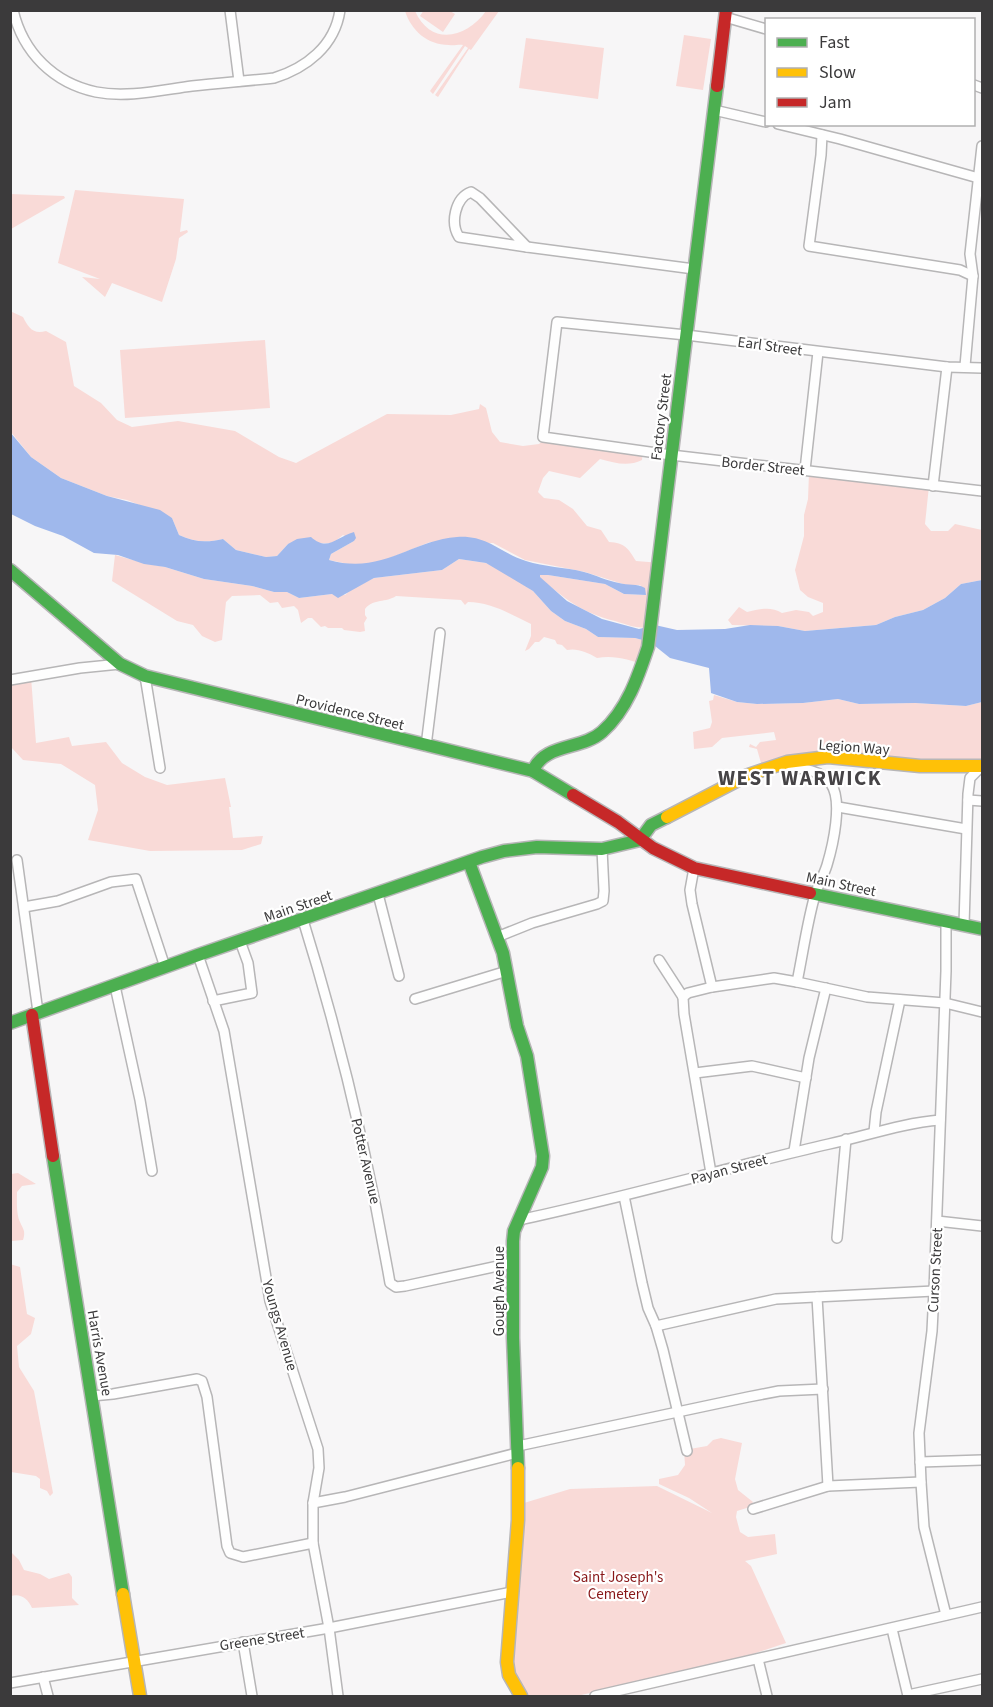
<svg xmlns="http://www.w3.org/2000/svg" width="993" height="1707" viewBox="0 0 993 1707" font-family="'Source Sans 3',sans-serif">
<rect width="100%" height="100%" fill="#f7f6f7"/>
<!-- green -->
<g fill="#f9dad7">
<polygon points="424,10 450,11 455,14 443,32 420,16"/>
<path d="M405,11H415C431,47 467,38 486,11H499L471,50L469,49L438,97L435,95L468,48L465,46L433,94L430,91L463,45C459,44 454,46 449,45C427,45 411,30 405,11Z"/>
<polygon points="684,35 711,39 703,90 676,86"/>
<polygon points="526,38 604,48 598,99 519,88"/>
<polygon points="75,190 184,199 180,232 187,230 188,232 179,238 176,259 162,302 112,283 105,297 82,277 100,279 58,263"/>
<polygon points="10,194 64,196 65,198 11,229"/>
<path d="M10,311L23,317C28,327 33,335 46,331L66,342L74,386L101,403L117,420L132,427L178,421L235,431L279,457L296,463L387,414L451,415L479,409L480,404L486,408L492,432L500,442L523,446L539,444L544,440L643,450L642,460C628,467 615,463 600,459L580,478L549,471L543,478L538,492L544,498L559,500L573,509L587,526L601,530L609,542C625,543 628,548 636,561L661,563L651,626C637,630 629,625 615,621C582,613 565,599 539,577L540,575H548L605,584L624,594L646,595L640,585H626L585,572L525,560L493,543L430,542L380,562L353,565L329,560L331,554L354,541L343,535L333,543L288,544L277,556L266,557L236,550L223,539C206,543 194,542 179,535L172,518L127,500L107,496L61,478L31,457L11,432Z"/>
<polygon points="265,340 270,408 125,418 120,350"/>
<path d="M809,473L929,486L925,524L931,531H948L955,524L982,530V580L961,584L945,598L923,610L895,617L876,625L805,631L778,626L732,625L728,620L739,607L747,612C759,609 771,606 782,613L796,610L809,612L813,616L823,612V603L808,597L800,590L795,570L804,536V515L808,499Z"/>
<path d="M115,555L144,563L165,567L204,579L252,586L274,592H287L299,598L332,594L345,595L352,589L374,578L442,570L459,559L486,563L496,567L533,591L551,611L565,621L586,629L598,637L635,638L650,642L645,666C630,659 613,655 597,658C587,652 577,648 567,650L562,645L557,644L555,640L544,637L539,642H535L529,649L525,651L531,636V624C510,614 491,602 468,602L465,605L461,600L396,596C386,603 374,598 365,609V615L367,618L364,623L365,631L360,632L344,630L342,628H328L325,626L321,627L312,618H308L301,623L298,610L294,606L282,608L278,602L270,603L260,595L232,596L226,602L222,640L215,642L202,636L193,625L177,621L112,581Z"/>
<polygon points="31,677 36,743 69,737 72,746 106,742 122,763 145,777 167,785 225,778 231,807 229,807 233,838 263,836 261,844 242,850 150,851 88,840 98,810 95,785 61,764 23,760 11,747 11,680"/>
<polygon points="714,695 737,702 757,704 803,703 838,699 859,704 915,703 966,706 982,702 982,765 828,757 763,770 757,749 749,747 750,744 756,747 760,742 776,740 774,732 722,738 712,747 694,749 693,732 710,728 712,722 709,701 713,700"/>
<path d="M18,1173L36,1184L22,1186L17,1192C17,1200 16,1214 20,1222C23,1229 26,1231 23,1240L12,1241L11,1244V1174Z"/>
<polygon points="10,1264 20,1267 27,1314 35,1318 31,1334 17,1346 19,1367 34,1391 53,1493 50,1496 47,1491 40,1488 40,1479 36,1476 11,1472"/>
<polygon points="721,1438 742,1443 735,1479 738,1490 753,1502 750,1507 737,1511 736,1517 740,1532 748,1537 775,1534 777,1554 745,1561 751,1566 786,1643 738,1659 577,1696 526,1696 511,1674 524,1503 570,1489 657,1486 712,1513 689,1498 659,1484 659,1479 678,1475 685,1465 684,1450 707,1446 713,1440"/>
<path d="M10,1551L19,1560L24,1570L40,1574L49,1579L69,1573L72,1577V1598L79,1605L32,1608C28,1598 20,1593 11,1596Z"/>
</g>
<!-- water -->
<path fill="#9fb8ec" d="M10,432L31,457L61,478L107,496L160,510L172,518L179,535C194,542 206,543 223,539L236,550L266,557L277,556L288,544L297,539L311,537C328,552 336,537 354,532L356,538L354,541L331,554L329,560C382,575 409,541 457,537C488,535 500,553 526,561C544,567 565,567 584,572C596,575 607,581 619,583C628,586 637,583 645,588L646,595L624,594L605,584L548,575H540V577L567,601L602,619L639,629L655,625L677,630L725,629L750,625L778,626L805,631L876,625L895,617L923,610L945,598L961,584L982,580V702L966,706L915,703L859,704L838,699L803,703L757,704L737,702L711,693L709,668L670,658L650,642L635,638L598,637L586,629L565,621L551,611L533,591L486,563L459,559L442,570L374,578L338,598L332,594L299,598L287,592H274L252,586L204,579L165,567L144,564L118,555L94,553L63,536L35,526L11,514Z"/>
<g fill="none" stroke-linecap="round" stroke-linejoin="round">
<!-- street casing -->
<g stroke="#b7b6b7" stroke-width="12">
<g id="street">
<path d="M13,10C23,53 54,83 96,92C127,98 161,90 192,86C219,83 247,81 274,78C306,68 335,46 340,10"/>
<polyline points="230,10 239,81"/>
<polyline points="725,17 766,29"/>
<polyline points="974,85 982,88"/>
<polyline points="714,110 766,122"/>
<polyline points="778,124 840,139 982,179"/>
<polyline points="822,135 821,155 809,246 960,270 973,276"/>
<path d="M471,192L480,198L527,247L459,237C450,223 455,198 471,192Z"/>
<polyline points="527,247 694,269"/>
<polyline points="965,366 973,276 970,254 982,146"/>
<polyline points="982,368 947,367 686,335 557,322 543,437 671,455 982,491"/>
<polyline points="805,470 818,352"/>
<polyline points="933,486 947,367"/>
<polyline points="145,676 160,768"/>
<polyline points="10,680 80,668 120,664"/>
<polyline points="426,746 440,633"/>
<path d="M780,766C797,768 820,768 831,784C843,801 833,845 827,865C824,875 818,885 815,895C807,923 803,953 797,982"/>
<polyline points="968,800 982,801"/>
<polyline points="838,807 966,829"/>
<polyline points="17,860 38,1012"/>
<polyline points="694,868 690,890 692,904 712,987"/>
<polyline points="378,894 399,976"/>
<polyline points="24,907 58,901 111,882 136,879 165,967"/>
<path d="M303,920C340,1039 369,1161 390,1283L396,1287L405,1286L512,1263"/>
<polyline points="964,925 968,794 970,778 982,766"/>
<polyline points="497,937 532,923 597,904 603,901 604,891 602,849"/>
<polyline points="198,955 224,1031 270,1301 318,1449 319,1468 313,1503 313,1543 329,1628 338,1696"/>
<polyline points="659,960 683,997"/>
<polyline points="115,986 140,1100 152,1171"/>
<polyline points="415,999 507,971"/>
<polyline points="213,1001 252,993 248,963 240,941"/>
<polyline points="695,1073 752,1066 806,1078"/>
<polyline points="874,1132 876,1112 900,1000"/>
<polyline points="794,1151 809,1058 826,988"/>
<polyline points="711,1173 684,1014 683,997 688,993 712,987 774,978 797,982 867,997 945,1003 982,1012"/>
<polyline points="624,1196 642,1283 648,1308 656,1326 663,1350 687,1451"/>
<path d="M519,1220C623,1198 725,1168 829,1144C866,1136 902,1123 940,1120"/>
<polyline points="937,1221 982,1226"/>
<polyline points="837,1238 846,1139"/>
<polyline points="817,1297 828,1486"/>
<polyline points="656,1326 776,1299 934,1291"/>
<polyline points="92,1396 113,1394 197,1379 202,1381 207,1397 227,1546 230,1553 243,1557 313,1543"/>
<polyline points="518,1446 748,1397 779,1391 823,1389"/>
<polyline points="920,1462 982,1460"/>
<polyline points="313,1503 345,1497 517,1453"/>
<polyline points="753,1509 828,1486 921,1482"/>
<polyline points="946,1615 924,1527 921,1482 919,1433 932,1331 934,1291 946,971 946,922"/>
<polyline points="892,1629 908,1696"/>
<polyline points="243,1642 252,1696"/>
<polyline points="758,1659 767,1696"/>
<polyline points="43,1677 48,1696"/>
<polyline points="10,1683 329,1628 512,1592"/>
<polyline points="908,1695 982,1679"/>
<polyline points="595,1696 982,1607"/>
</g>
</g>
<!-- fast casing -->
<g stroke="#b7b6b7" stroke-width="15">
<g id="fast">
<polyline points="10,570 120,664 145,676 533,771 573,795"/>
<path d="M533,771C544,743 582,750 602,732C627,710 638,677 648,647L717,86"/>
<polyline points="469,862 503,953 517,1026 527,1056 543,1156 542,1167 514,1231 513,1241 513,1338 518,1468"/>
<polyline points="810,893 982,929"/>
<polyline points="10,1023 198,955 482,857 504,851 537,847 602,849 640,840 651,825 667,817"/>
<polyline points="53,1156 123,1594"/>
</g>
</g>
<!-- slow casing -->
<g stroke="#b7b6b7" stroke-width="15">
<g id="slow">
<polyline points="667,817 748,775 787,762 828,757 920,766 982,766"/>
<polyline points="518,1468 518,1520 507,1662 509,1675 521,1696"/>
<polyline points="123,1594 140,1696"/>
</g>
</g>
<!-- jam casing -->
<g stroke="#b7b6b7" stroke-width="15">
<g id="jam">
<polyline points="717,86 726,10"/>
<polyline points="573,795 618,822 653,848 694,868 810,893"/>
<polyline points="32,1015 53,1156"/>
</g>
</g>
<!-- street -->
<use href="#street" stroke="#fefefe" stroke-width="9"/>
<!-- fast -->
<use href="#fast" stroke="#4caf50" stroke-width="12"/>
<!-- slow -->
<use href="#slow" stroke="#ffc107" stroke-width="12"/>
<!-- jam -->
<use href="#jam" stroke="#c62828" stroke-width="12"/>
</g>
<g text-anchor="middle" stroke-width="4.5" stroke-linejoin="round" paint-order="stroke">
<!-- street labels -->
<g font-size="15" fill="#3b3a3b" stroke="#fff">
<text transform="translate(770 346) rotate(8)" y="5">Earl Street</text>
<text transform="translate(661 417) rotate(-83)" y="5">Factory Street</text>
<text transform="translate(763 466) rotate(6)" y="5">Border Street</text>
<text transform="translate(350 712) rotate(14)" y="5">Providence Street</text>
<text transform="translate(854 747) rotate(4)" y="5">Legion Way</text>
<text transform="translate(841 884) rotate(12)" y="5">Main Street</text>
<text transform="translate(298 906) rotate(-19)" y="5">Main Street</text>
<text transform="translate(366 1161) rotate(77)" y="5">Potter Avenue</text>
<text transform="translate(729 1169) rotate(-15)" y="5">Payan Street</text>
<text transform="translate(935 1270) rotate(-87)" y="5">Curson Street</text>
<text transform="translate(499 1291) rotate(-90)" y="5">Gough Avenue</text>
<text transform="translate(280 1325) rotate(74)" y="5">Youngs Avenue</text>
<text transform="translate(100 1353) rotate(80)" y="5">Harris Avenue</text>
<text transform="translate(262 1639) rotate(-9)" y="5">Greene Street</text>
</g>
<!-- park labels -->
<g font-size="15" fill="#881819" stroke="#fff">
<text x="618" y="1582">Saint Joseph's<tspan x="618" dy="17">Cemetery</tspan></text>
</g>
<!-- district labels -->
<g font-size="21" font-weight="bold" letter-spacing="1.5" fill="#464446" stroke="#fff">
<text x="800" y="785">WEST WARWICK</text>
</g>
</g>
<!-- border -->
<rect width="993" height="1707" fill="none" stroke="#3b3a3b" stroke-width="24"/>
<!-- legend -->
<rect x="765" y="18" width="210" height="108" fill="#ffffff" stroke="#b1b0b1" stroke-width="1.5"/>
<rect x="777" y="38" width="30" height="9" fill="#4caf50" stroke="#b1b0b1" stroke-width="1.5"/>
<text x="819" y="48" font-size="18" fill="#3b3a3b">Fast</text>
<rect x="777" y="68" width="30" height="9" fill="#ffc107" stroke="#b1b0b1" stroke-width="1.5"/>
<text x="819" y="78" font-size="18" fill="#3b3a3b">Slow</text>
<rect x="777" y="98" width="30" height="9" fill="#c62828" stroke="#b1b0b1" stroke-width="1.5"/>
<text x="819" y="108" font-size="18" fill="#3b3a3b">Jam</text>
</svg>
